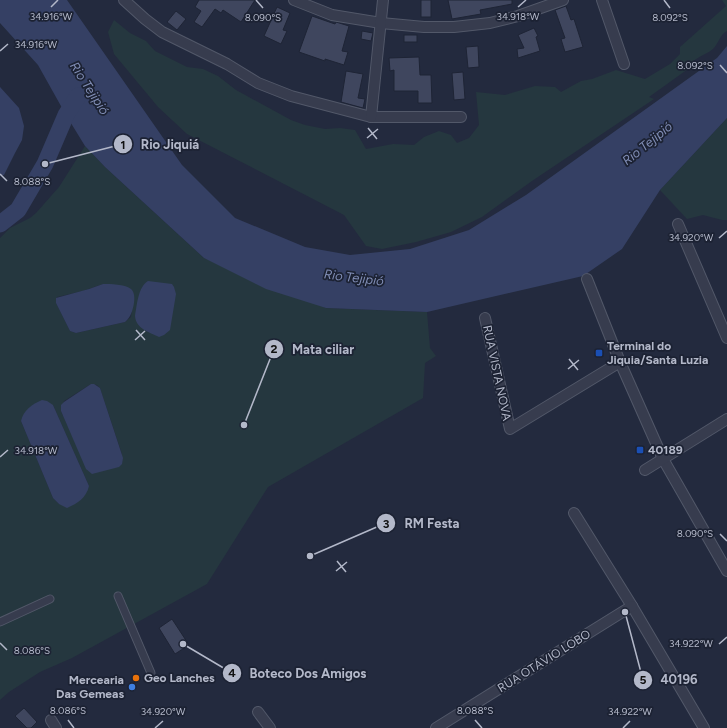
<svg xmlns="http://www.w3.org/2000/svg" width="727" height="728" viewBox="0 0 727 728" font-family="Figtree,sans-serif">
<rect width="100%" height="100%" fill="#232a3e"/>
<!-- green -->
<g fill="#25373f" fill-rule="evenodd">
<path d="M722,0H727V31C720,34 719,43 713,49C704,56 693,57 688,69L649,97L654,99L532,181L482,217L451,232L416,242L382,249L366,246L344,215L187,134L158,107L114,54L108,32L114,20L130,33L146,41L155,51L187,67L203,69L218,76L236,90L291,120L305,125L325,129L340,128L355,130L366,149L393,144L414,145L424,137L439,131L451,135L457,143L469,138L479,125L476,92L505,95L535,86L555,87L561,92L581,81L592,79L616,70L645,79L670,64L680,54V47L726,6Z"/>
<polygon points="727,118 727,220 722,220 703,215 687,219 660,190"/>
<path d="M85,146L105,167L204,258L326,308L427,312L430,348L436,356L425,363L423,398L268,487L207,584L72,658L40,672L9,692L0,700V238L10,228L30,218L36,213L59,187ZM103,284L134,294L131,317L125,322L76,333L70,331L56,303L57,297L83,291ZM91,384L97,385L100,388L122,454L88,471L61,411L64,401ZM53,405L89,486L59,504L53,498L21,421Z"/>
</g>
<!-- water -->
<g fill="#354064">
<polygon points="0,0 67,0 182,165 235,218 305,247 350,255 410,249 469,230 526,195 717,58 727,46 727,118 660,190 622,249 583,276 427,312 326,308 266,289 204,258 105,167 85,146 66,115 38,65 0,23"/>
<polygon points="0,87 19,108 24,126 22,140 15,153 4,175 0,176"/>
<path d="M148,281L172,284L174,287L176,294L170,330L164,335L159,337C149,332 136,329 135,316C137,305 138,287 148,281Z"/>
<path d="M103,284C111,284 124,284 131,289C138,294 133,317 125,322L76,333L70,331L56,303V298L89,289Z"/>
<polygon points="91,384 94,384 100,388 123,458 122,464 119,467 92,474 86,469 61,411 61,405 64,402"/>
<path d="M42,400L47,401L53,405L89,486C86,498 78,503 67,508L59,504L53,498L21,421C23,411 32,404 42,400Z"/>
</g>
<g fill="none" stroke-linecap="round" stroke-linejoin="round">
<!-- river -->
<polyline stroke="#354064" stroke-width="17" points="0,224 18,210 45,164 66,115 78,96"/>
</g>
<!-- building -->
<g fill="#3f465e" stroke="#1e2435">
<polygon points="199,0 255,0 241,22 223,10 221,13 215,9 202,27 194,22 201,11 195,7"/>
<rect x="421" y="0" width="10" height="17"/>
<polygon points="448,0 512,0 512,4 480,10 481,14 452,19"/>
<polygon points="566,6 571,20 574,19 583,47 565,52 561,39 565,38 555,10"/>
<polygon points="277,7 290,13 283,30 287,31 281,44 264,36"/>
<polygon points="176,11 186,19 177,30 167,22"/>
<polygon points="312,16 335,24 336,22 349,26 342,51 348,52 344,65 325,59 325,61 299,52"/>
<polygon points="534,28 538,36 536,37 540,51 518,58 517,49 524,48 518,35"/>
<polygon points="362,31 373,33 371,41 361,39"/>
<rect x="404" y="35" width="13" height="7"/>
<polygon points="478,46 479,67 468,68 466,47"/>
<polygon points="419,57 420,75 431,75 432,103 418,103 418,91 394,91 394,70 390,71 389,58"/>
<polygon points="346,71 363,74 358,98 365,99 363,108 341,102"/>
<polygon points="463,72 465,99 454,100 452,73"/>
<polygon points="172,619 189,645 175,654 159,628"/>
<polygon points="24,708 37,722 31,728 27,728 15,716"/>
</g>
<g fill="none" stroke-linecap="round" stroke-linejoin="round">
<!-- pedestrian casing -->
<g stroke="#525869" stroke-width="9">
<g id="pedestrian">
<polyline points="118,596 151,673"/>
<polyline points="0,622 50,599"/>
</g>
</g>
<!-- minor casing -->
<g stroke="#525869" stroke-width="12">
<g id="minor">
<polyline points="124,0 145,19 162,32 227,64 258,83 291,96 371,117 461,117"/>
<polyline points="294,0 332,15 381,23 424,27 454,27 490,23 518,16 563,0"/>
<polyline points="602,0 624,64"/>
<polyline points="371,117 383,0"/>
<polyline points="678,224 727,338"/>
<polyline points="587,279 620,362 663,459 727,571"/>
<polyline points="485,318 510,429 620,362"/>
<polyline points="645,470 727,419"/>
<polyline points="574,513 632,606 704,728"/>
<polyline points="258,712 270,728"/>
<polyline points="51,720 56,728"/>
<polyline points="436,728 632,606"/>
</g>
</g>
<!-- pedestrian -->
<use href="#pedestrian" stroke="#373c4e" stroke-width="7"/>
<!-- minor -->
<use href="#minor" stroke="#373c4e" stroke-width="10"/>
</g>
<!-- ticks -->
<path fill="none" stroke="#b3b8c9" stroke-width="1.5" d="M256,0L263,8M664,0L670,8M51,7L58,0M518,7L526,0M0,51L8,44M720,65L727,73M368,128L377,139M367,138L378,129M0,174L7,181M719,238L727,231M136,330L145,340M135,340L145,331M569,359L578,370M568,369L579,360M0,457L8,450M720,534L727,541M337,561L346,572M336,571L347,562M0,643L7,650M719,644L727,637M68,720L74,728M475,720L482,728M155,728L163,721M623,728L630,721"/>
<!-- markers -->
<g fill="#1a4fb4" stroke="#1c2233" stroke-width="1.5">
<rect x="595" y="349" width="8" height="8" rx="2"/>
<rect x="636" y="446" width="8" height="8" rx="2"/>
</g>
<circle fill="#e8710a" stroke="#1c2233" stroke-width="1.5" cx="136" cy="678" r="4"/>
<circle fill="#3f7fe0" stroke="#1c2233" stroke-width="1.5" cx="132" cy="687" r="4"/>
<g text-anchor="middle" stroke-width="3.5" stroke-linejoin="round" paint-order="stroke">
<!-- poi labels -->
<g font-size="12" font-weight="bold" fill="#b3b8c9" stroke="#1c2233" text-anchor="start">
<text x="607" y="350">Terminal do<tspan x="607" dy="14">Jiquia/Santa Luzia</tspan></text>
<text x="648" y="454">40189</text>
<text x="144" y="682">Geo Lanches</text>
<text x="124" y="684" text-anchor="end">Mercearia<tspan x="124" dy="14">Das Gemeas</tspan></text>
</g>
<!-- street labels -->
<g font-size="12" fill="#b3b8c9" stroke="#1c2233">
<text transform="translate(497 373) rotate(78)" y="4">RUA VISTA NOVA</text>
<text transform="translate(544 661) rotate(-32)" y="4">RUA OTÁVIO LOBO</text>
</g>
<!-- water labels -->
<g font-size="13" font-style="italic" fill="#818eb6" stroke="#1c2233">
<text transform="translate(90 88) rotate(57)" y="5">Rio Tejipió</text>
<text transform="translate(647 143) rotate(-39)" y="5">Rio Tejipió</text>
<text transform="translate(354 277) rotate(7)" y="5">Rio Tejipió</text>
</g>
</g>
<g font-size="10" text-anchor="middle" fill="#b3b8c9" stroke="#1c2233" stroke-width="3.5" stroke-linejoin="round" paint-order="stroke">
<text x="51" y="20">34.916°W</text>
<text x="518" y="20">34.918°W</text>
<text x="263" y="21">8.090°S</text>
<text x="670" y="21">8.092°S</text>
<text x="36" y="48">34.916°W</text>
<text x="695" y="69">8.092°S</text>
<text x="32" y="185">8.088°S</text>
<text x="691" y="241">34.920°W</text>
<text x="36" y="454">34.918°W</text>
<text x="695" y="537">8.090°S</text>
<text x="691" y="647">34.922°W</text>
<text x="32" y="654">8.086°S</text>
<text x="68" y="714">8.086°S</text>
<text x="475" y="714">8.088°S</text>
<text x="163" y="715">34.920°W</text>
<text x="630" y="715">34.922°W</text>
</g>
<!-- callouts -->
<path fill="none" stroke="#b3b8c9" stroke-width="1.5" d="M45 164L123 144M244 425L274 349M310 556L386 523M183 644L232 673M625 612L643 680"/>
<g fill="#b3b8c9" stroke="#1c2233" stroke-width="1.5">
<circle cx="45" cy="164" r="4"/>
<circle cx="244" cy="425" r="4"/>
<circle cx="310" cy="556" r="4"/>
<circle cx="183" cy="644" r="4"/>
<circle cx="625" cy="612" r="4"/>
<circle cx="123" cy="144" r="10"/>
<circle cx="274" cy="349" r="10"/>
<circle cx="386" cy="523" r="10"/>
<circle cx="232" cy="673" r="10"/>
<circle cx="643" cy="680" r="10"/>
</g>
<g font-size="12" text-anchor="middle" font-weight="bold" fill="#111">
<text x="123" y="149">1</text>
<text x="274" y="353">2</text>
<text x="386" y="528">3</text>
<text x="232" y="677">4</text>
<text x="643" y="684">5</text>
</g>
<g font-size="13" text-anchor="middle" font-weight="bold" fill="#b3b8c9" stroke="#1c2233" stroke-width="3.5" stroke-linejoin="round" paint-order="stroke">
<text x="170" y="149">Rio Jiquiá</text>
<text x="323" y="354">Mata ciliar</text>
<text x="432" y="528">RM Festa</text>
<text x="308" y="678">Boteco Dos Amigos</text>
<text x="679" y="684">40196</text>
</g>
</svg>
